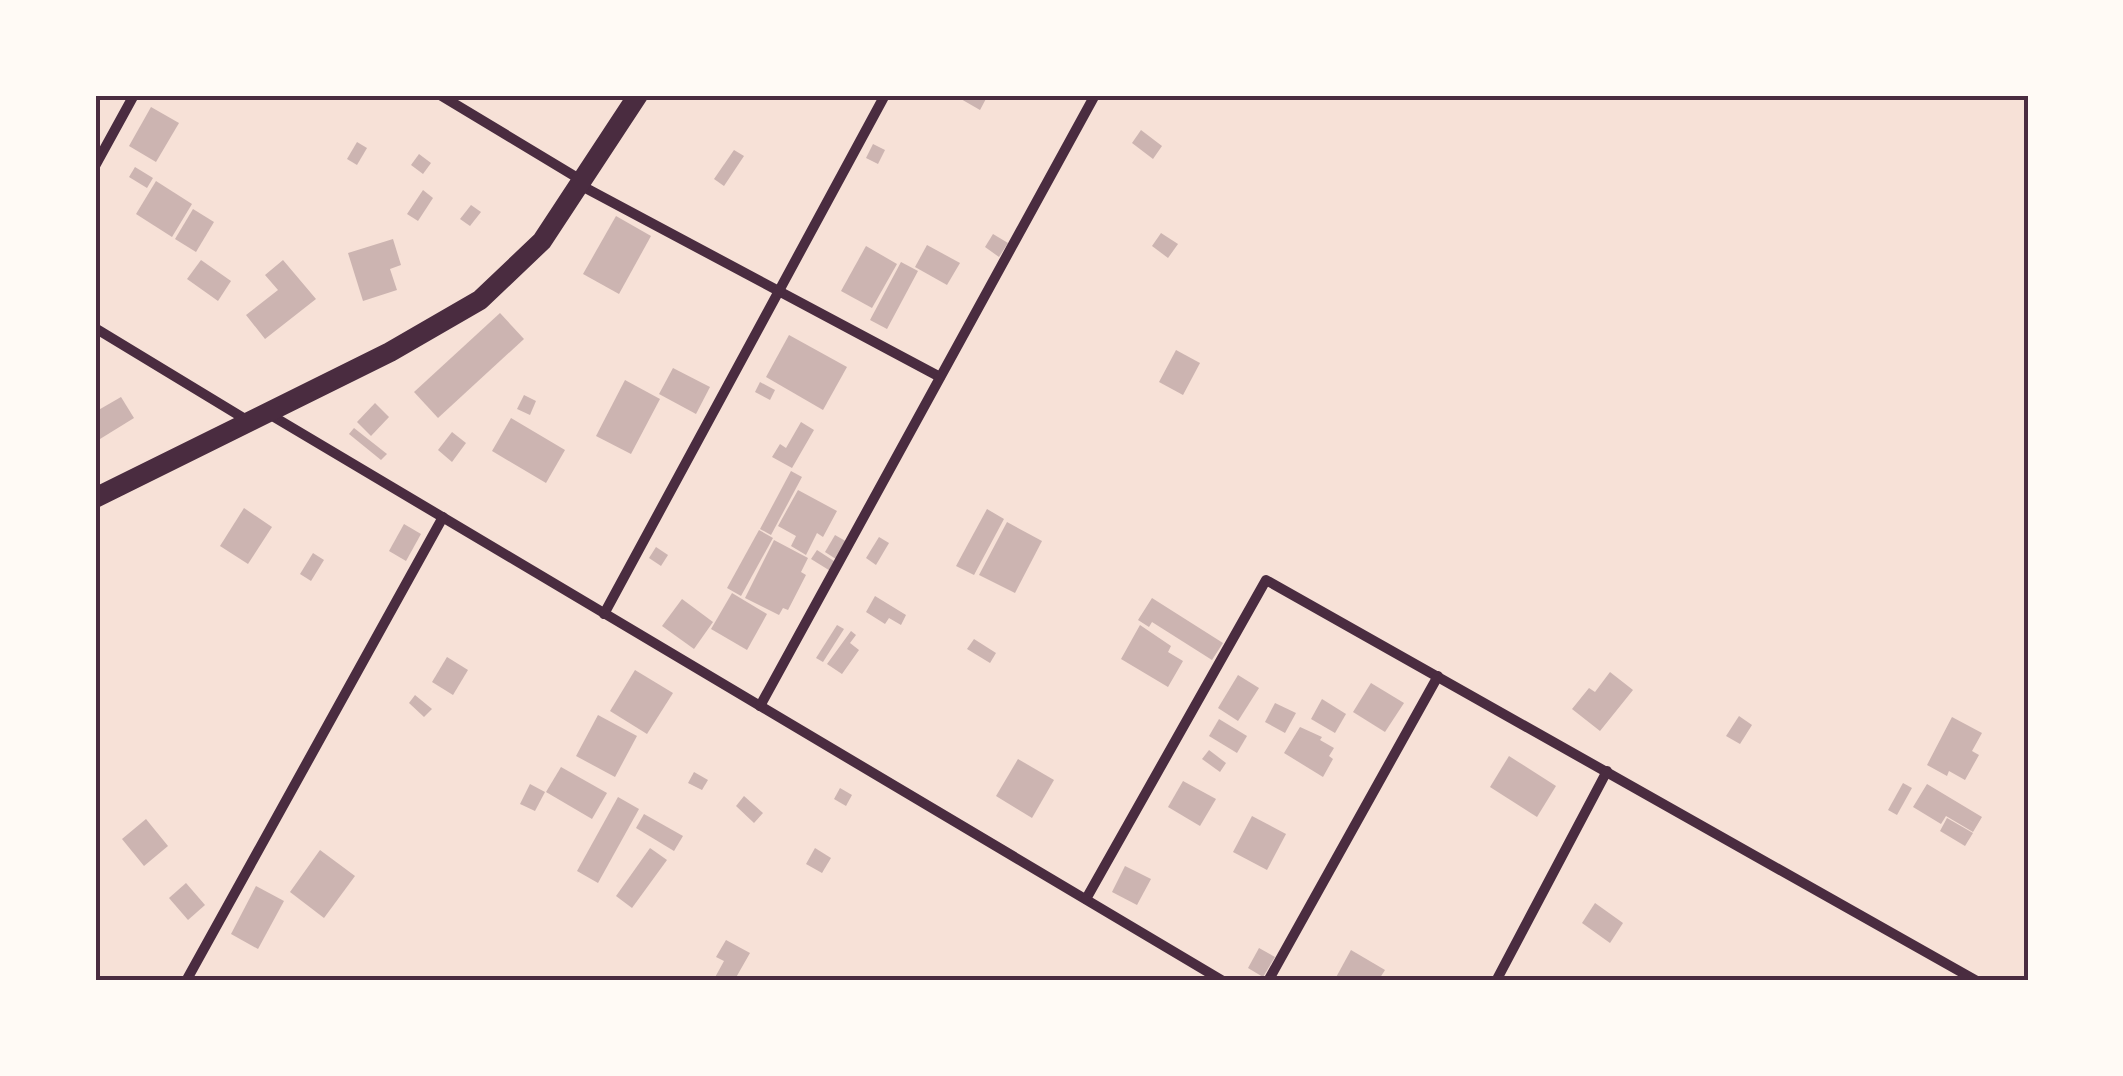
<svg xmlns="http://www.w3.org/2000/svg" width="2123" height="1076" viewBox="0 0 2123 1076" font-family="'PT Sans',sans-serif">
<rect width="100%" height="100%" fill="#f7e1d7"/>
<!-- building -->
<g fill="#ccb4b1">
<polygon points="954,95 988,95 980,110"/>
<polygon points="151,107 179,123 156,162 129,146"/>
<polygon points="1141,130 1162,146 1153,159 1132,143"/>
<polygon points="357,142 367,148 357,165 347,159"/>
<polygon points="873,144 885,150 878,164 866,158"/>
<polygon points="734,150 744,156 724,186 714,179"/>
<polygon points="419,154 431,163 423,174 411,165"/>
<polygon points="135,167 153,178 147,188 129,177"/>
<polygon points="156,181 192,204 172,237 136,214"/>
<polygon points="423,190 433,198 418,221 407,214"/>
<polygon points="471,205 481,212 470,226 460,219"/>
<polygon points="193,209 214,222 196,252 175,239"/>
<polygon points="616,216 651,236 619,294 583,274"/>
<polygon points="1161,233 1178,244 1168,258 1152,246"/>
<polygon points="993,234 1008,243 999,257 985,247"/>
<polygon points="393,239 401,265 390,269 397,290 363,301 348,253"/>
<polygon points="927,245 960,263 947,285 915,267"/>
<polygon points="866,246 897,264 872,308 841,291"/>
<polygon points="201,260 231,281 218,301 187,279"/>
<polygon points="283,260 316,299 265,339 246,315 278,290 265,275"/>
<polygon points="901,262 918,271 887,329 870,320"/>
<polygon points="500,313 524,339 438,418 414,392"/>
<polygon points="789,335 847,367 823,410 766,377"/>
<polygon points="1176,350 1200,363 1183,395 1159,382"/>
<polygon points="673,368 710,387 696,414 659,394"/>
<polygon points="625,380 660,399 631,454 596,436"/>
<polygon points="760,382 775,390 770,400 755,392"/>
<polygon points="524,395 536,401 530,415 517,409"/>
<polygon points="121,397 134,418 100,439 95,431 95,412"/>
<polygon points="375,403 389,417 371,436 357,422"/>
<polygon points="511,418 565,450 546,483 492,451"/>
<polygon points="801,422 814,430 792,468 772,457 780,444 786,448"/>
<polygon points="354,428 387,454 381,460 349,434"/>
<polygon points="452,432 466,443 452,462 438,450"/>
<polygon points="791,471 802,477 771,535 760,529"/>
<polygon points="798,490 837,511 823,537 817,533 806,555 791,546 796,536 778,526"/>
<polygon points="244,508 272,527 248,564 220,546"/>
<polygon points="987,509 1004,519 974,575 956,566"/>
<polygon points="1007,522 1042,541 1015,593 979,575"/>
<polygon points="404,524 421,534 406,561 389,551"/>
<polygon points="759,530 773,538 741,596 727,588"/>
<polygon points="835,535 849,543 839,561 825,552"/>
<polygon points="879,537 889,543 876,565 866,558"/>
<polygon points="774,540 808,558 801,572 806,575 788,610 783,608 779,615 745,598"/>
<polygon points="656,547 668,555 661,566 649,558"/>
<polygon points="817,550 837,563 832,572 811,559"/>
<polygon points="313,553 324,560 311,581 300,574"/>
<polygon points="732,593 767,614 747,650 711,629"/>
<polygon points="875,596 906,615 901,625 889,618 885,624 866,612"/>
<polygon points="1152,598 1223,643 1212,660 1152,622 1149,627 1138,620"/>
<polygon points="682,599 713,622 694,649 662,626"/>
<polygon points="837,625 844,629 823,662 816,658"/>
<polygon points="1140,625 1171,646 1168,652 1183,661 1168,687 1121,659"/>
<polygon points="851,631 856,635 850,643 859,650 842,674 827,664"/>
<polygon points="974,639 996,653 990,663 967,649"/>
<polygon points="447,657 468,670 453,695 432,682"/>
<polygon points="635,670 673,693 647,734 610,711"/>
<polygon points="1610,672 1633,690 1600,731 1572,709 1589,688 1595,692"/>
<polygon points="1238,675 1259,688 1238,721 1218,708"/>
<polygon points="1371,683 1404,703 1385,732 1353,712"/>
<polygon points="415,695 432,709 424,717 409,703"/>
<polygon points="1322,699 1346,714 1335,733 1311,719"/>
<polygon points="1275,703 1296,713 1285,733 1265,722"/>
<polygon points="598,715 637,736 615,777 576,756"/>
<polygon points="1739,716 1752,725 1740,744 1726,736"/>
<polygon points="1952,717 1982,733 1972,751 1979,755 1965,780 1949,771 1947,776 1927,765"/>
<polygon points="1219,719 1247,736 1237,753 1209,736"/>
<polygon points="1300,727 1322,737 1320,740 1334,748 1329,756 1333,759 1323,777 1284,753"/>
<polygon points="1209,750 1226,763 1220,772 1202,759"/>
<polygon points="1509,756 1556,786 1537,817 1490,787"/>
<polygon points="1018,759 1054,780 1032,818 996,796"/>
<polygon points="561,767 607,793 592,819 546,792"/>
<polygon points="694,772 708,780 702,790 688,783"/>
<polygon points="1183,781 1216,799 1200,826 1168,807"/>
<polygon points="1903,783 1912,788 1897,815 1888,810"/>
<polygon points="530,784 545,792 535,811 520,804"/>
<polygon points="1927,784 1982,817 1973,832 1946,816 1941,824 1913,807"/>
<polygon points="840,788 852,795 846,806 834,799"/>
<polygon points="744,796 763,813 754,823 736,806"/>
<polygon points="618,797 639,809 598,883 577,871"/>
<polygon points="644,814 683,836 674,851 636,828"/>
<polygon points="1252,816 1286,834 1267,870 1233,852"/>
<polygon points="1947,818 1973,833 1965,846 1940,831"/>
<polygon points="146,819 168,846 144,866 122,839"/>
<polygon points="650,848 667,860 632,908 616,896"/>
<polygon points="815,848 831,858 822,873 806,864"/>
<polygon points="320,850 355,876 324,918 290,892"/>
<polygon points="1125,866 1151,879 1137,905 1112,892"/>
<polygon points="186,883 205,905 188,920 169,898"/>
<polygon points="256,886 284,901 258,949 231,934"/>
<polygon points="1595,903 1623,923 1610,943 1582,923"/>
<polygon points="726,940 750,953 734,981 713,981 724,961 716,957"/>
<polygon points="1259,948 1275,957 1263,977 1248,968"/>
<polygon points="1351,950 1385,970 1378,981 1334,981"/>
</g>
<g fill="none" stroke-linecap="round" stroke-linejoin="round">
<!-- minor -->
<g stroke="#4a2c40" stroke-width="10">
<polyline points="440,95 581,180"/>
<polyline points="95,166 134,95"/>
<polyline points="580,185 940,377"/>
<polyline points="95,328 250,422"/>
<polyline points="269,414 1223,981"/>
<polyline points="604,614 885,95"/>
<polyline points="760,706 1095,95"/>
<polyline points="1086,899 1266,580 1977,981"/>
<polyline points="186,981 443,517"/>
<polyline points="1268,981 1438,676"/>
<polyline points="1496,981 1607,771"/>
</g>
<!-- trunk -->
<polyline stroke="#4a2c40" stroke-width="20" points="95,498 390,352 480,300 542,241 638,95"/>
</g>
<!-- border -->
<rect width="2123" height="1076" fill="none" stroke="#fffaf5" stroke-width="195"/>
<rect x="98" y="98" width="1928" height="880" fill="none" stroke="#4a2c40" stroke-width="4"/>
</svg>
